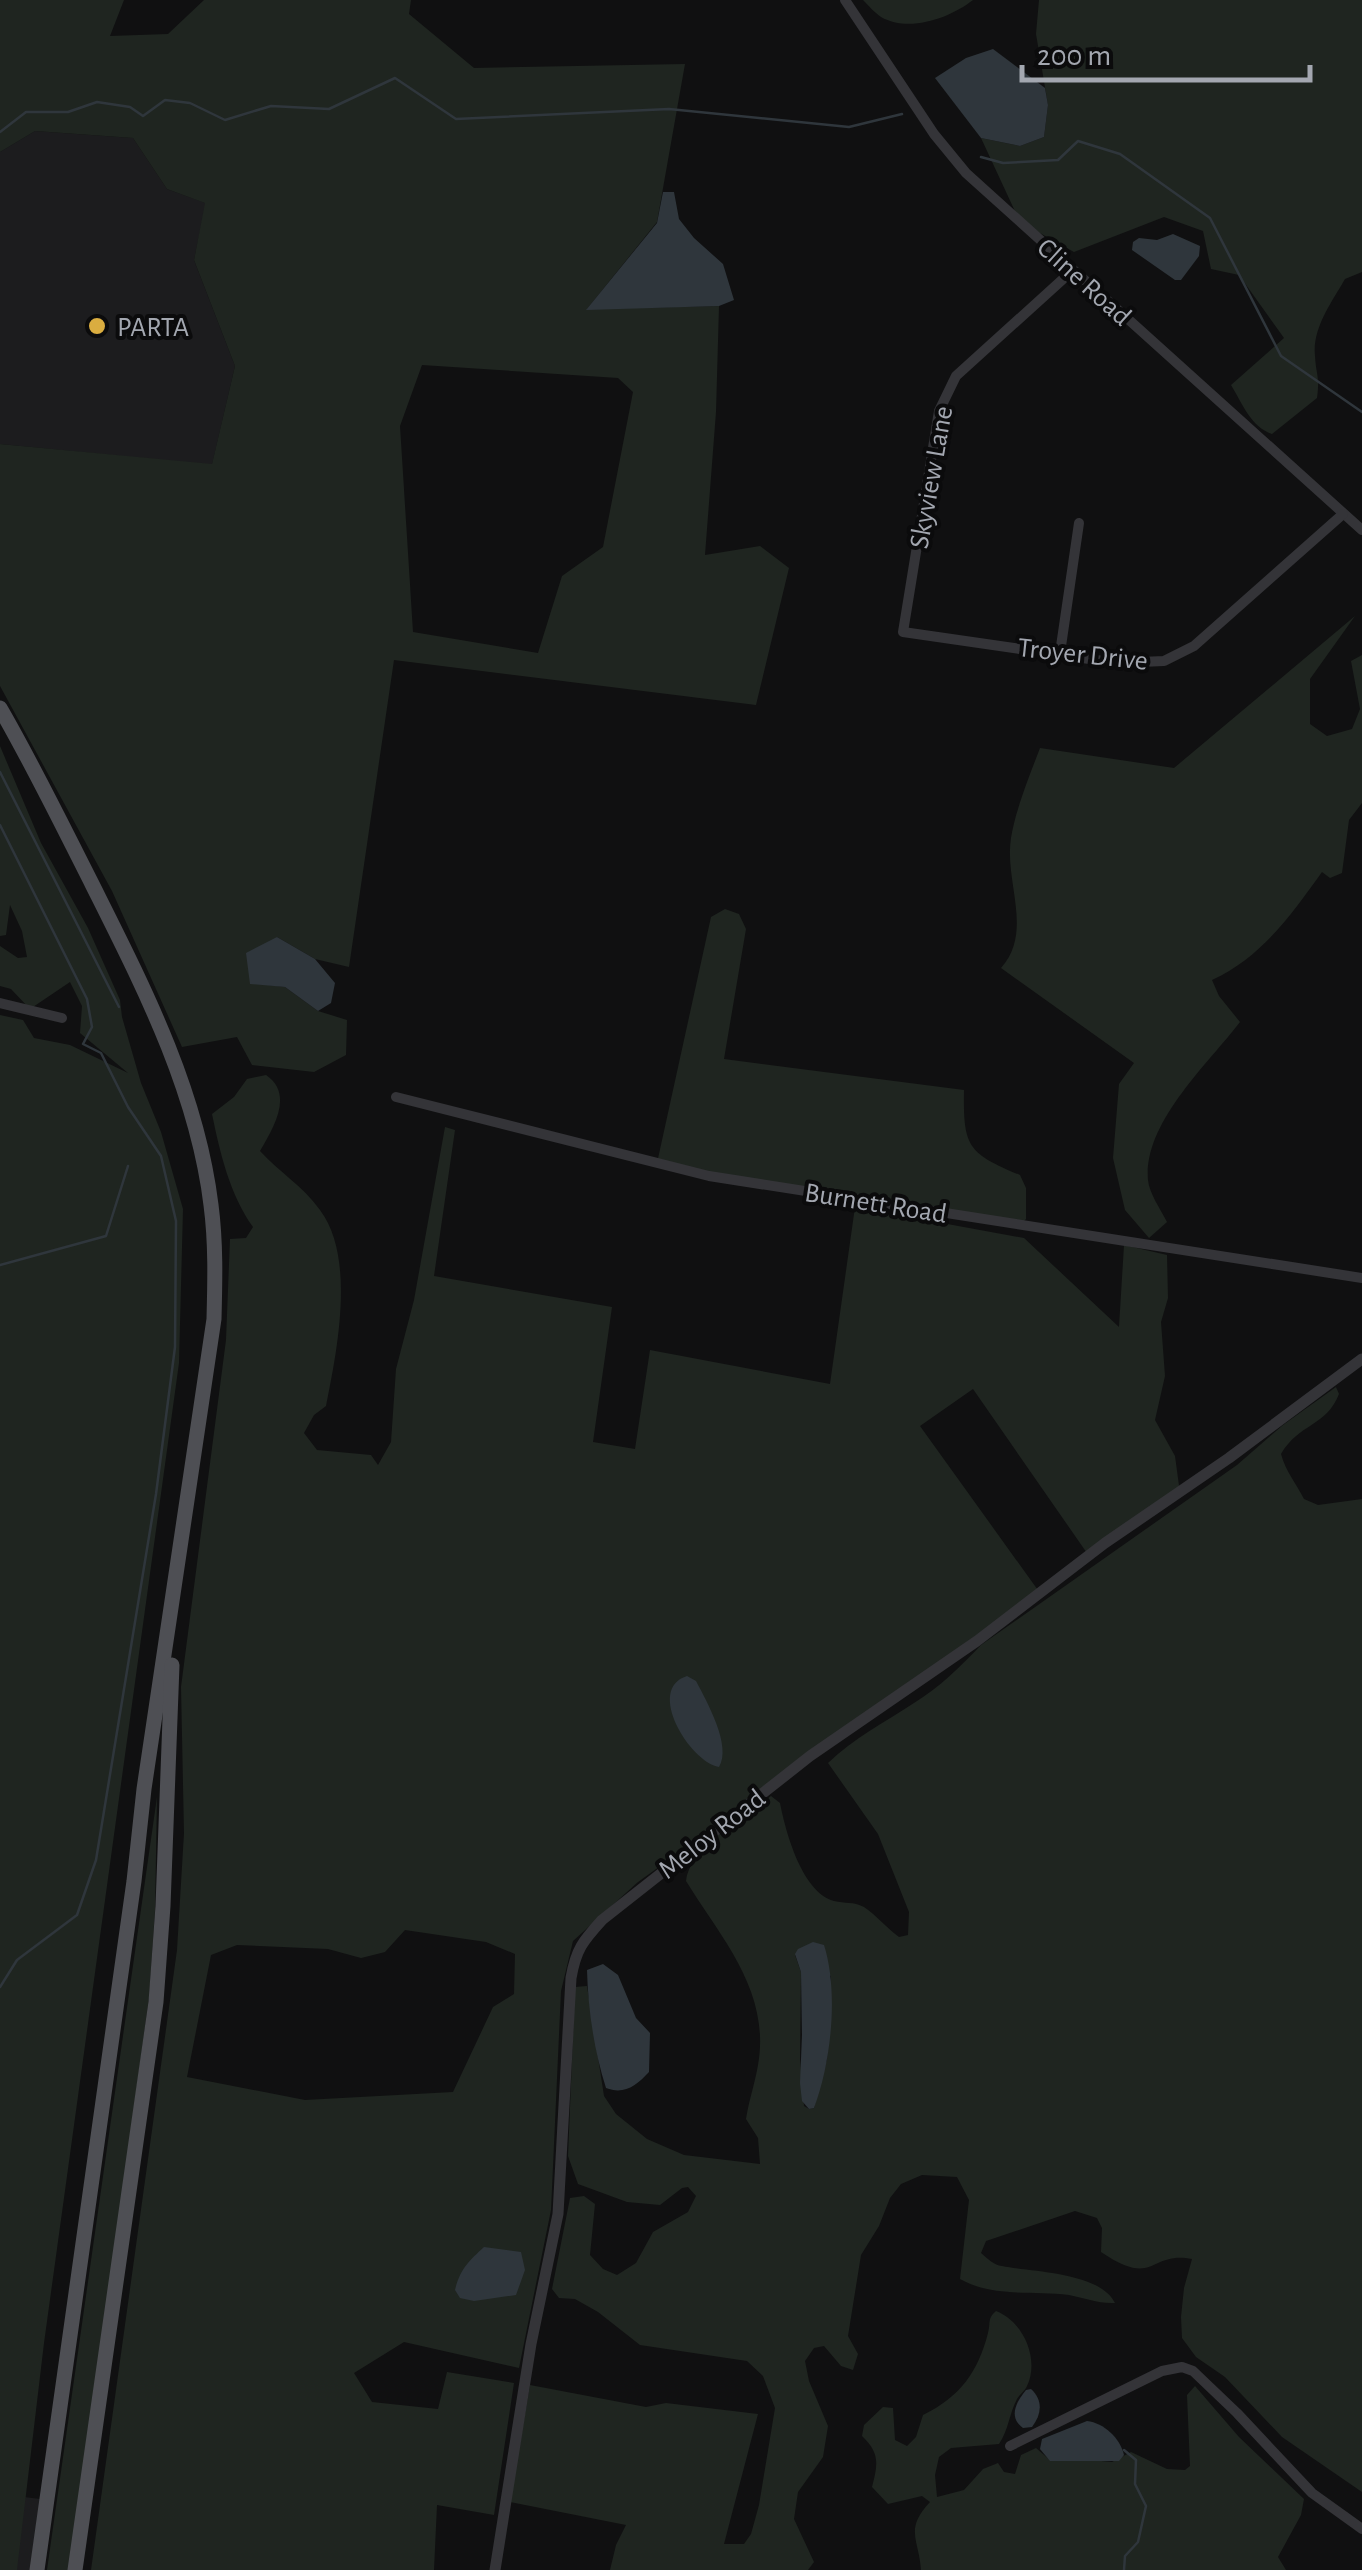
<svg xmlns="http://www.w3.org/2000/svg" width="1362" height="2570" viewBox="0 0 1362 2570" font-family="'Alegreya Sans',sans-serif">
<rect width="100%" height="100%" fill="#101011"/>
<!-- built -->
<g fill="#1c1c1e">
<polygon points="35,131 133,138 167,189 206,203 194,260 235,366 212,465 0,444 0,152"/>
<polygon points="0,2494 40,2499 30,2570 0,2570"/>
</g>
<!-- green -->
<g fill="#1f2520" fill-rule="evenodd">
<path d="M0,0H124L110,36L168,34L204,0H411L409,14L474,68L685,64L657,222L587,309L719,306L716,412L705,555L760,546L789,568L756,705L394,660L349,967L315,959L277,937L251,983L285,987L318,1011L347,1020L346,1055L314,1072L252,1065L237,1037L182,1047L112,891L0,686V444L212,464L235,366L194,260L205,203L167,189L133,138L35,131L0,152ZM422,365L618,378L633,392L603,547L562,576L538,653L413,632L400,426Z"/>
<path d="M863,0H973C950,18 909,33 881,17C875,13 868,5 863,0Z"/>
<path d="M1039,0H1362V272L1345,279C1332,302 1312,328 1315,356C1316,375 1320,376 1317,398L1272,434C1251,427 1242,403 1231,385L1284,338L1239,275L1211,269L1203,231L1164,217L1074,252L1020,222L981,138L1020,146L1044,137L1048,105L1036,34Z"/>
<path d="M1355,616L1310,679V724L1327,736L1352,729L1360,709L1351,661L1362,655V803L1349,820L1342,873L1330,878L1322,872C1291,915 1262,957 1212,980L1219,996L1240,1022C1208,1064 1143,1123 1148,1180C1149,1193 1161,1210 1167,1222L1149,1238L1125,1210L1113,1158L1119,1084L1134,1063L1001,968C1034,931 1004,882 1011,838C1016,808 1029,777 1040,748L1174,768Z"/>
<polygon points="0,746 41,843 88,928 120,1000 122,1017 141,1083 161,1132 183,1209 179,1363 44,2343 17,2570 0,2570 0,1015 23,1020 34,1038 70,1045 128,1073 80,1033 82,1006 70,982 30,1009 11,989 0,986 0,946 18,958 27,957 22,931 10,905 6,935 0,936"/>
<path d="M725,909L739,914L746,929L724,1059L964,1090C963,1147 968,1153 1020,1175L1026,1188V1219L1020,1225L657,1163L711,917Z"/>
<path d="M266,1075C294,1094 274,1127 260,1151C279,1172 303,1186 320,1210C356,1258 337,1351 326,1406L314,1415L304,1433L317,1450L371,1455L378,1465L391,1442L396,1369L414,1300L445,1127L455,1130L434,1276L612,1307L593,1442L635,1449L650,1350L830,1384L855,1207L1024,1238L1119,1327L1124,1245L1167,1255L1168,1298L1161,1322L1165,1376L1155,1420L1175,1456L1180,1493L1089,1556L973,1389L920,1426L1040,1593L638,1882L573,1941L561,1991L551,2210L519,2368L404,2342L354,2373L372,2402L438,2409L447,2372L514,2383L494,2515L437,2505L434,2570H91L177,1950L184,1833L181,1687L226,1340L230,1239L246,1238L253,1227C230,1195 220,1153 212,1114L234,1097L247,1079ZM405,1930L486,1942L515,1954L514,1994L493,2007L453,2092L305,2100L187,2077L211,1955L237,1945L328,1949L361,1958L385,1952Z"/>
<path d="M1336,1387L1339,1394C1326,1427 1299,1423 1281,1454C1286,1472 1296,1483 1304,1499L1318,1505L1362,1499V2492L1282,2437L1225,2377L1196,2357L1182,2338L1181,2317L1184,2288L1192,2259C1148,2251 1156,2289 1101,2252L1102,2228L1097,2218L1075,2211L986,2241L981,2253C988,2259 994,2265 1002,2266C1031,2272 1100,2272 1115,2303C1099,2304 1085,2298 1069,2295C1033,2290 993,2298 960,2279L969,2200L957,2177L922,2175L901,2184L890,2198L879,2226L861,2255L848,2336L858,2354L853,2370L841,2366L824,2346L814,2348L805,2361L809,2381L828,2426L823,2457L798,2492L794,2519L814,2562L808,2570H610L616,2545L626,2525L510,2502L530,2385L646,2407L666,2403L758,2414L724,2544H744L751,2534L759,2505L775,2408L763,2376L747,2361L640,2345L598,2312L575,2299L559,2298L552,2289L570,2198L584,2196L595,2204L590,2255L603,2269L617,2275L636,2263L653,2232L688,2212L696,2196L688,2187L682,2188L660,2205L627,2202L578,2184L568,2156L575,1987L587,1986L604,2096L616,2114L647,2139L684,2155L760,2164L758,2138L746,2119C749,2100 755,2083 758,2065C771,1991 721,1938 686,1881C689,1848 745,1816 771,1796L780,1803C786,1833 802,1892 834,1901C845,1904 853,1901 864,1907C876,1915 887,1928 899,1937L908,1935L909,1912L878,1834L828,1763C854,1738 885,1722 914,1703C940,1687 960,1667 981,1645L1237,1465L1283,1425ZM795,1955L831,1976L827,2059L814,2108L809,2109L804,2106L800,2059L801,1972Z"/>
<polygon points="157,1797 155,1911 149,1998 70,2570 47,2570"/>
<path d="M996,2311C1023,2321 1040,2359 1027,2386C1025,2391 1020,2394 1017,2399C1009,2414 1009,2429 999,2444L951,2448L939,2457L935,2475L937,2497L964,2490L983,2469L998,2463L1004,2472L1015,2474L1021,2455L1036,2448L1051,2461L1080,2459L1112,2462L1131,2452L1167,2469L1185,2470L1190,2466L1187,2395L1195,2386L1239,2437L1304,2499L1301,2515L1278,2557L1286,2570H921C919,2539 904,2530 930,2502L922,2496L888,2504L872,2487C878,2464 880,2453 862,2436L864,2425L883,2407L893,2408L895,2440L907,2446L916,2437L923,2415C960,2397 978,2372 988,2333C991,2322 987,2319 996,2311Z"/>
</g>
<!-- water -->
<g fill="#2f363c">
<polygon points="993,49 1045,88 1048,105 1044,137 1020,146 981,138 935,78 966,58"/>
<polygon points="663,192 674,192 679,219 694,238 723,264 734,300 719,306 586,310 657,223"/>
<polygon points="1173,234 1200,246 1199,256 1181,280 1175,280 1132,250 1133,242 1139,238 1157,240"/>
<polygon points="277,937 315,959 335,983 331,1003 318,1011 285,987 250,984 246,953"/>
<path d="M687,1676L696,1681C707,1702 732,1746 719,1767C690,1762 645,1689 687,1676Z"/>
<path d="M813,1942L824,1945C839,1992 831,2063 814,2108L809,2109L802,2101L800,2083L802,2035L801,1972L795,1954L798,1949Z"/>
<path d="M603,1964L618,1975L636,2018L650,2033L649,2072C636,2086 624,2095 606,2088C594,2050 588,2010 587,1970Z"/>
<path d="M484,2247L521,2252L525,2270L516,2295L474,2301L460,2298L455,2290C460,2269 469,2261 484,2247Z"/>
<path d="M1031,2389C1043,2400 1042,2414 1032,2427L1023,2428C1008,2417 1016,2402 1026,2390Z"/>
<path d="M1087,2421C1104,2423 1120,2438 1124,2455L1119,2461H1050L1040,2449L1042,2439Z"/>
</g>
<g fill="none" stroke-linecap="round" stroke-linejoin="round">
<!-- stream -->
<g stroke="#2f363c" stroke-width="2.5">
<polyline points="0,132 26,112 68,112 97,102 130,107 143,116 165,100 190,103 225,120 271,106 329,109 395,78 456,119 669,109 849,127 902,114"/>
<polyline points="981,157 1003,163 1058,160 1078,141 1120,154 1210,218 1281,356 1362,412"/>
<polyline points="0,772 119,1007"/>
<polyline points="0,825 87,999 92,1027 83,1044 101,1053 128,1107 161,1156 176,1221 175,1347 156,1494 96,1860 77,1915 17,1960 0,1987"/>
<polyline points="0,1265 106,1236 128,1166"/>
<polyline points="1124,2570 1125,2556 1138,2542 1146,2506 1135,2484 1136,2460 1124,2450"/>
</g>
<!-- minor -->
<g stroke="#343438" stroke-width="10">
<polyline points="845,0 934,134 966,173 1362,530"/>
<polyline points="1073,270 956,376 939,411 903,632 1117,663 1164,661 1194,646 1343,514"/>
<polyline points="1060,653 1079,523"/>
<polyline points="0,1003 62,1018"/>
<polyline points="396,1097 709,1176 1362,1278"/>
<polyline points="1010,2446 1162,2371 1182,2367 1193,2371 1237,2413 1312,2493 1362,2529"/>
</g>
<!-- tertiary -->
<path stroke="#343438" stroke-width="11" d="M495,2570L531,2344L558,2214L571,1978C576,1949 583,1941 602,1920L810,1756L977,1641L1105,1543L1229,1458L1362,1359"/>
<!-- primary -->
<g stroke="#4e4f54" stroke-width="15">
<path d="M0,708C33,765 62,825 92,884C143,986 197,1090 211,1205C216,1243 215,1281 214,1319L144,1789L134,1881L37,2570"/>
<polyline points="75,2570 156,2002 163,1906 172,1665"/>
</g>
</g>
<!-- markers -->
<circle fill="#daad40" stroke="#0b0b0c" stroke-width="4" cx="97" cy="326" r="10"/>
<g text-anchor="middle" stroke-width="8" stroke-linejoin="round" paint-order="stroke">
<!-- street labels -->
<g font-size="28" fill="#a3a7b0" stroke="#0b0b0c">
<text transform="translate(1085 281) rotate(42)" y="10">Cline Road</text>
<text transform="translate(930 477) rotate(-80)" y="10">Skyview Lane</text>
<text transform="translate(1083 653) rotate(6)" y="10">Troyer Drive</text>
<text transform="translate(876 1202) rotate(9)" y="10">Burnett Road</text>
<text transform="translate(711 1833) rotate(-38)" y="10">Meloy Road</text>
</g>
<!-- poi labels -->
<g font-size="28" fill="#a3a7b0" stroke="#0b0b0c" text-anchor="start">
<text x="117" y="336">PARTA</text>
</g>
</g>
<!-- scale -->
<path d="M1022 65v15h288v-15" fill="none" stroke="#a3a7b0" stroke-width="5"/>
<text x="1037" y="65" font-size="30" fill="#a3a7b0" stroke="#0b0b0c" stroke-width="8" paint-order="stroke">200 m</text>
</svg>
